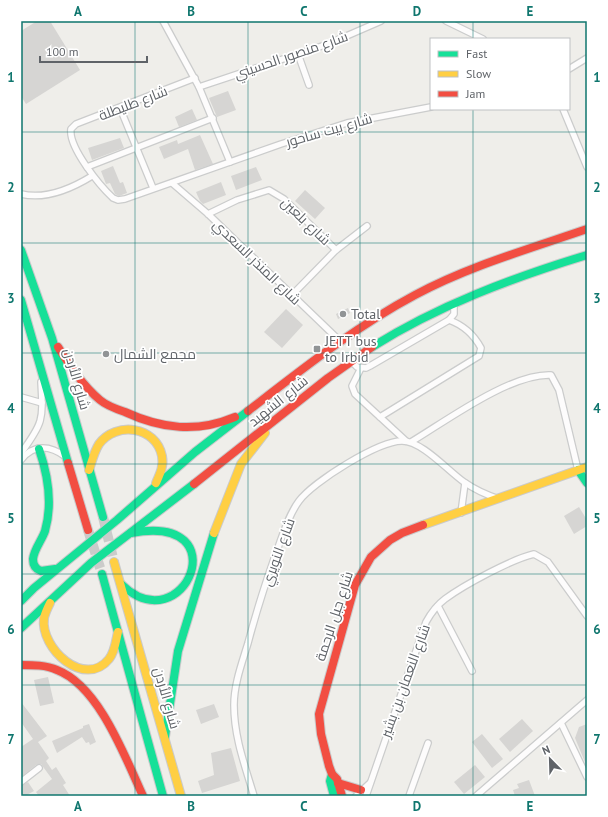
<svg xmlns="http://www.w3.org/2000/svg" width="608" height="817" viewBox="0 0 608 817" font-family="'PT Sans',Cairo,sans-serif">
<rect width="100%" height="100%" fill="#efeeea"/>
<!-- building -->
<g fill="#d6d5d3">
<polygon points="37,21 50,21 80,70 26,104 21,96 21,31"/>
<polygon points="228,91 236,110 217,117 209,98"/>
<polygon points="192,109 197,120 179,127 175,117"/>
<polygon points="200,135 213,164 195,170 188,149 164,159 159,147 177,140 178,144"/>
<polygon points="120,138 124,148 92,160 88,148"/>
<polygon points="113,166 120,183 123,182 127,193 119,196 115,194 110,183 106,184 101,171"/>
<polygon points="256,167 262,180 236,190 231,176"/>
<polygon points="221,182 226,195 203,204 200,201 196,192"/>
<polygon points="305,190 325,208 315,219 295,201"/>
<polygon points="348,308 350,313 338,319 336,314"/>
<polygon points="286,309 303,325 282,348 264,332"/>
<polygon points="579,507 587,520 587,526 574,534 564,516"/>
<polygon points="48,677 54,703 40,706 34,680"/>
<polygon points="21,702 47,736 38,742 49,758 46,761 52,770 56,767 66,783 63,785 70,796 39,796 36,792 52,779 41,764 36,765 21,777 21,747 33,739 21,722"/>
<polygon points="214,704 219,717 201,724 196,710"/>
<polygon points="522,719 533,731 510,752 499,739"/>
<polygon points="89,724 96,742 90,745 89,742 86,743 82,737 57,753 52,741 83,728 83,726"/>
<polygon points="587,724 587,767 575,738 579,727"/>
<polygon points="482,734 503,759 492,768 472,742"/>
<polygon points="231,748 240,781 202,793 198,781 214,775 211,753"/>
<polygon points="475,765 485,777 464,794 454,782"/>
<polygon points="529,780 535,796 515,796 513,790 519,788 517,784"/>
<polygon points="28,782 34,791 25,796 21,796 21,786"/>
</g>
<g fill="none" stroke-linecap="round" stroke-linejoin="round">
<!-- highway-tunnel -->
<g stroke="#cbcbca" stroke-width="10" stroke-dasharray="10 5" stroke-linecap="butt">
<polyline points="103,517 114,562"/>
<polyline points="88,530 102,574"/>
</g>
<!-- street casing -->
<g stroke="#cbcccc" stroke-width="8">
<g id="street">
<polyline points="163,21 199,87 230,162"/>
<polyline points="446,21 483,39"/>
<polyline points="298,54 309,85"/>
<polyline points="569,69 587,58"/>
<path d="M195,78L76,124L71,129C68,147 100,186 113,198L118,200L125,199L281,144L347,123L431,107"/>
<polyline points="199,87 328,44 381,21"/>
<polyline points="120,108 153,188"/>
<polyline points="563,109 587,167"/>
<polyline points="87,167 213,118"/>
<polyline points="172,183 208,214 341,342"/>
<path d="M21,194C46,200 71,189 92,176"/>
<polyline points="208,214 237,200 269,190 284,199 336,250"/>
<polyline points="292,295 336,250 367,226"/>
<polyline points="351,361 357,367 366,368 370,366 449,320 454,314 454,304"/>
<polyline points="361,368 352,386 355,394 406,441"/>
<polyline points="21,397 42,403"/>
<path d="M380,417L479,356L481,348C474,335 463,325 449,320"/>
<path d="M411,442C446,421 511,373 551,375L559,390L578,470"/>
<path d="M21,453C44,422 43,419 41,382"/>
<path d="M21,460C34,443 51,446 66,457"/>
<polyline points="461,513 465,483"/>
<polyline points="438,606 472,671"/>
<polyline points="561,723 587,777"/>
<polyline points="21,782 39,768"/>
<path d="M254,796C245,766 234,737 234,705C234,684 242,663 248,643C257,609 268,575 280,542C285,528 290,513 299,501C313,482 378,441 402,441C422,441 447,470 464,482C474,489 487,495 499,499"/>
<polyline points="356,796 370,783"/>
<path d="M366,796L426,622C431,613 437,605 445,599C464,585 512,559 534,554L548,562L587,616"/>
<polyline points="409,796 428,743"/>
<polyline points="476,796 587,700"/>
</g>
</g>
<!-- fast casing -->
<g stroke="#cacacb" stroke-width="10">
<g id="fast">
<polyline points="21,250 52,338 103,517"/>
<polyline points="21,300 68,463"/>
<path d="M372,347C439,305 512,278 587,255"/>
<path d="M39,449C48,475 53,503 45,531C42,540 34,549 33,559C33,565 35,569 41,571L55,569"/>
<polyline points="578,470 587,483"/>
<polyline points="102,574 163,796"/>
<path d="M121,584C184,645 240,512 131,533"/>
<polyline points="21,601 34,588 117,520 195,452 248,411"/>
<polyline points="21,628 91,563 194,484"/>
<polyline points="165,737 178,651 214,533"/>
<polyline points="332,774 330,781 334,796"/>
</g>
</g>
<!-- slow casing -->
<g stroke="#cacacb" stroke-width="10">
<g id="slow">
<path d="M89,470C92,461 94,452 99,444C116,421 156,426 162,456C164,466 160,474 156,483"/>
<polyline points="423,525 587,467"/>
<polyline points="214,533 241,464 265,433"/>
<polyline points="114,562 181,796"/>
<path d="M50,603C48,607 45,613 44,618C40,649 85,689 109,659C115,652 116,640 118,632"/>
</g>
</g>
<!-- jam casing -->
<g stroke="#cacacb" stroke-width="10">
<g id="jam">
<path d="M58,347C70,366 83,386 100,400C107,406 116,409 125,412C162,429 197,433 235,417"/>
<path d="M248,411C301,370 355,327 415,295C469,266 529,249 587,229"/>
<polyline points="68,463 88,530"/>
<polyline points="194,484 328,378 372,347"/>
<path d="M21,665C33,665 46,665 57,670C99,686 125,757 143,796"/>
<polyline points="338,783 361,790"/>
<polyline points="342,796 337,779 332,774 329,766 321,734 319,714 355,585 371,557 390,540 402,533 423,525"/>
</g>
</g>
<!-- street -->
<use href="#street" stroke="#fdfcfc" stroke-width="5.5"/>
<!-- fast -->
<use href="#fast" stroke="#16e098" stroke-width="8"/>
<!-- slow -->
<use href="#slow" stroke="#ffcf43" stroke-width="8"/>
<!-- jam -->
<use href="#jam" stroke="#f24e42" stroke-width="8"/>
</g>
<!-- grid -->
<path fill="none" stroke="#0f766e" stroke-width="1" stroke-opacity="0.55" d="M135,21V796M248,21V796M360,21V796M473,21V39M473,109V796M21,132H587M21,243H587M21,353H587M21,464H587M21,574H587M21,685H587"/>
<!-- markers -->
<g fill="#919496" stroke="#fff" stroke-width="1.5">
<circle cx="343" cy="314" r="4"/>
<rect x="313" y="345" width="8" height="8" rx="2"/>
<circle cx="106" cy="354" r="4"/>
</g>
<g text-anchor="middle" stroke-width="3.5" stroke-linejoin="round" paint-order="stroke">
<!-- street labels -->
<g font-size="14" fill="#5f6368" stroke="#fff">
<text transform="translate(291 55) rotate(-19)" y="5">شارع منصور الحسيني</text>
<text transform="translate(133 103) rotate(-21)" y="5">شارع طليطلة</text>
<text transform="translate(329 130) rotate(-16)" y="5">شارع بيت ساحور</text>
<text transform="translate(306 221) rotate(44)" y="5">شارع بلعين</text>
<text transform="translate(257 262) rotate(44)" y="5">شارع المنذر السعدي</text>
<text transform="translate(77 379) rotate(74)" y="5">شارع الأردن</text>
<text transform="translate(278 401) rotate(-39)" y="5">شارع الشهيد</text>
<text transform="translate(278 552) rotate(-70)" y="5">شارع النويري</text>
<text transform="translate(334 616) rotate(-72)" y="5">شارع جبل الرحمة</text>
<text transform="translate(405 681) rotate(-70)" y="5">شارع النعمان بن بشير</text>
<text transform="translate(167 698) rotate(74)" y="5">شارع الأردن</text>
</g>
<!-- poi labels -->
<g font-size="14" fill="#5f6368" stroke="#fff" text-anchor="start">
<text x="351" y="319">Total</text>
<text x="325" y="346">JETT bus<tspan x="325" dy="16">to Irbid</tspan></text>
<text x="114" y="359">مجمع الشمال</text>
</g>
</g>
<!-- border -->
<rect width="608" height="817" fill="none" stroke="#ffffff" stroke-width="44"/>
<!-- legend -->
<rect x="430" y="38" width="140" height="72" fill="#ffffff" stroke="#bfc1c3"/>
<rect x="438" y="51" width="20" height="6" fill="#16e098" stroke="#bfc1c3"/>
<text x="466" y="58" font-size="12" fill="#5f6368">Fast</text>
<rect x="438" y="71" width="20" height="6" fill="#ffcf43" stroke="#bfc1c3"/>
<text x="466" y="78" font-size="12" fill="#5f6368">Slow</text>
<rect x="438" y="91" width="20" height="6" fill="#f24e42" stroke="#bfc1c3"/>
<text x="466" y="98" font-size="12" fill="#5f6368">Jam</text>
<!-- north arrow -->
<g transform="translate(550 759) rotate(337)" stroke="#ffffff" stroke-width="3" paint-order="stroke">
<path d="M0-3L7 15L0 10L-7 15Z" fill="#5f6368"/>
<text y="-6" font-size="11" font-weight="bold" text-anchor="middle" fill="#5f6368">N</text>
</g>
<!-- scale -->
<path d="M40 56v6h107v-6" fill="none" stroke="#5f6368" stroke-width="2"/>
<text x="46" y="56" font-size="12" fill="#5f6368" stroke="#ffffff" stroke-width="3" paint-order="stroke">100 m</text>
<rect x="22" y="22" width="564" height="773" fill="none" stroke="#0f766e" stroke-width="1.5"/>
<g font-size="13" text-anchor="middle" font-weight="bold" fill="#0f766e">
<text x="78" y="16">A</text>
<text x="191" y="16">B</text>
<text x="304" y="16">C</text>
<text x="417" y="16">D</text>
<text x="530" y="16">E</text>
<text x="11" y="82">1</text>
<text x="597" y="82">1</text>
<text x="11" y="192">2</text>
<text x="597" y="192">2</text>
<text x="11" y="303">3</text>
<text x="597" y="303">3</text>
<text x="11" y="413">4</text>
<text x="597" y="413">4</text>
<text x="11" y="523">5</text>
<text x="597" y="523">5</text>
<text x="11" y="634">6</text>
<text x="597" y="634">6</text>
<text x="11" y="744">7</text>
<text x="597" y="744">7</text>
<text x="78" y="811">A</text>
<text x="191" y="811">B</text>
<text x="304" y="811">C</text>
<text x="417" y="811">D</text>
<text x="530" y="811">E</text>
</g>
</svg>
